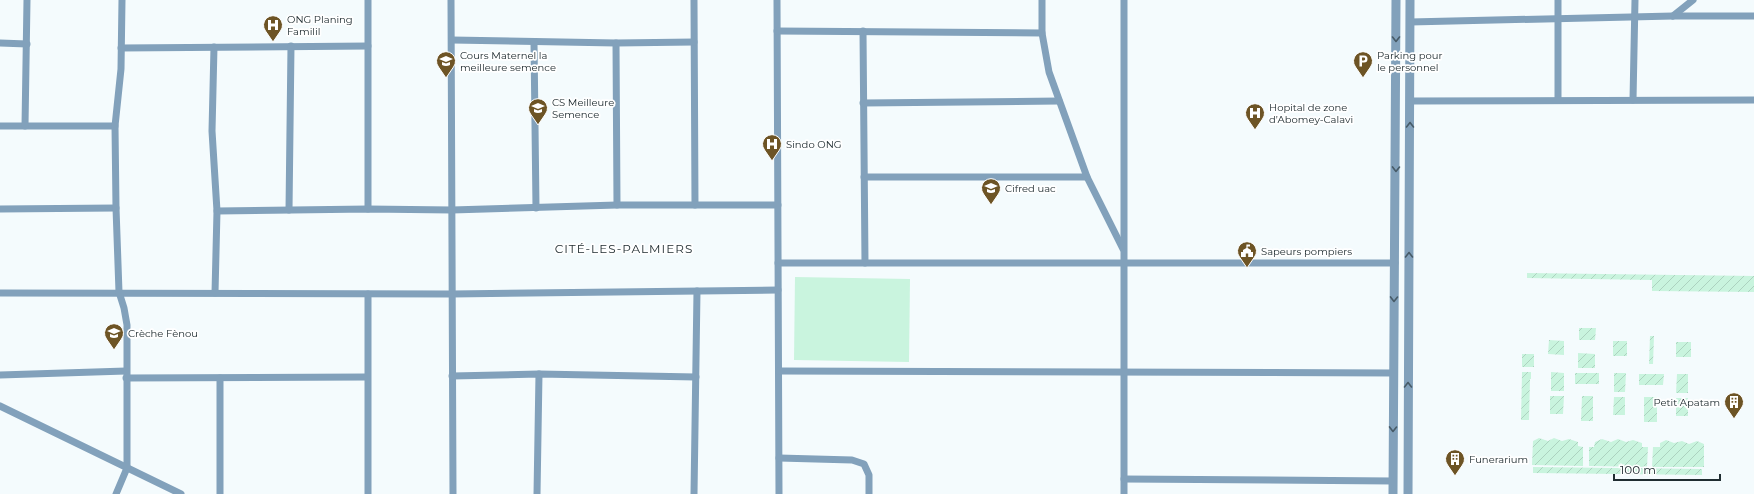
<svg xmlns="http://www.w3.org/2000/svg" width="1754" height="494" viewBox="0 0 1754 494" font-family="Montserrat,sans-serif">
<defs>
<pattern id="garden-furrows" width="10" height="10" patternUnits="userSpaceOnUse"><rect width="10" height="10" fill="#c9f4de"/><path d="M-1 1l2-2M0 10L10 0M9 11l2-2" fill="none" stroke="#acd2bf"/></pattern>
</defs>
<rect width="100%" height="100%" fill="#f4fbfd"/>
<!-- garden -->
<g fill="url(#garden-furrows)">
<polygon points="1527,273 1754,276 1754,292 1652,291 1652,280 1527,278"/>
<polygon points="1579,328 1596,328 1595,340 1579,340"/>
<polygon points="1650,336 1654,336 1653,364 1649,364"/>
<polygon points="1549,340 1564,341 1564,355 1548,354"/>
<rect x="1613" y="341" width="14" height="15"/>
<rect x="1676" y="342" width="15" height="15"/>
<polygon points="1578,353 1595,354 1595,368 1578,368"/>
<rect x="1522" y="354" width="12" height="13"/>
<polygon points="1522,372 1531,372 1531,379 1530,379 1529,420 1521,420"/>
<polygon points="1551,372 1564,373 1564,391 1551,391"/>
<rect x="1575" y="373" width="24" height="11"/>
<polygon points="1614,373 1626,373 1625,392 1614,392"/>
<polygon points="1639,374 1664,374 1663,385 1639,385"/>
<polygon points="1677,374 1688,374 1688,393 1676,393"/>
<polygon points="1550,396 1564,396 1563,414 1550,414"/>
<polygon points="1582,396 1593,396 1593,421 1581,421"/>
<polygon points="1614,397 1625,397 1625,415 1613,415"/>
<rect x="1644" y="397" width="13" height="25"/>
<rect x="1676" y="398" width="12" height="18"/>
<polygon points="1539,438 1548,441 1554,438 1562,441 1569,439 1578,442 1578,446 1583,447 1583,466 1532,465 1533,441"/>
<polygon points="1602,439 1611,442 1618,439 1626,442 1633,440 1642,443 1642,447 1648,447 1647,467 1589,466 1589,447 1594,447 1595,442"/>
<polygon points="1666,440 1674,443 1682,441 1689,444 1697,441 1704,444 1704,467 1652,467 1653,447 1660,447 1660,443"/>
<polygon points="1533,467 1702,469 1702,475 1533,473"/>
</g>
<!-- pitch -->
<polygon fill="#c9f4de" points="795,277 910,279 909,362 794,360"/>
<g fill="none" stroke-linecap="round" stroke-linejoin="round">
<!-- minor -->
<g stroke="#82a1bb" stroke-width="7">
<polyline points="451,0 453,494"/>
<polyline points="694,0 695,205"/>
<polyline points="777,0 779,494"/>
<polyline points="1042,0 1042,33 1049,72 1087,177 1123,249"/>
<polyline points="1124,0 1124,494"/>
<polyline points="1673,16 1693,0"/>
<polyline points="1410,22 1673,16 1754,16"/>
<polyline points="777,31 1042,33"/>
<polyline points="863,31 865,263"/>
<polyline points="452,40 616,43 694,42"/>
<polyline points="534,42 536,208"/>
<polyline points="0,43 27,44"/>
<polyline points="616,43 617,205"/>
<polyline points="214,47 212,131 217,211 215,293"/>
<polyline points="121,48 368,46"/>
<polyline points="1558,100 1558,0"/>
<polyline points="1633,100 1635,0"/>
<polyline points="1411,101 1754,100"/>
<polyline points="863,103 1059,101"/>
<polyline points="0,126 115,126"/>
<polyline points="25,126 27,0"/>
<polyline points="864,177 1087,177"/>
<polyline points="0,209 116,208"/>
<polyline points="368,209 368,0"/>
<polyline points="289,210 291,46"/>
<polyline points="217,211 368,209 452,210 617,205 778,205"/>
<polyline points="778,263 1395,263"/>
<polyline points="0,293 452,294 778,290"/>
<polyline points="779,371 1394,373"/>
<polyline points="0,375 126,371"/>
<polyline points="452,376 539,374 696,377"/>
<polyline points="126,378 367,377"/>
<polyline points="220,378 220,494"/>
<polyline points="0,406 181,494"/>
<polyline points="779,458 852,460 864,464 869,475 869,494"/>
<polyline points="1124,479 1393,481"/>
<polyline points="116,494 127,468 127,325 124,308 119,292 116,208 115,126 121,69 122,0"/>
<polyline points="368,494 368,294"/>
<polyline points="537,494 539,374"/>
<polyline points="694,494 697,291"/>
</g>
<!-- tertiary -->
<g stroke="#82a1bb" stroke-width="9">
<polyline points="1393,494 1396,0"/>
<polyline points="1408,494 1410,0"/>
</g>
</g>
<!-- one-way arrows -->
<defs><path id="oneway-chevron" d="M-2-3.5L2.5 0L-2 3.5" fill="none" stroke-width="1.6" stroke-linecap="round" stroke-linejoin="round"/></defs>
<g stroke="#475b68">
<use href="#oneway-chevron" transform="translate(1396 39) rotate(90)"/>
<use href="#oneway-chevron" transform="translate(1410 125) rotate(-90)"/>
<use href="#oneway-chevron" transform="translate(1396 169) rotate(91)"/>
<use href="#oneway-chevron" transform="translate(1409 255) rotate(-90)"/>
<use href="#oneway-chevron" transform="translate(1394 299) rotate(91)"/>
<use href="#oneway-chevron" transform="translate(1408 385) rotate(-90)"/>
<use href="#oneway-chevron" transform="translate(1393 429) rotate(91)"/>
</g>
<!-- icons -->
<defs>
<g id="hospital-pin" transform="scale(1)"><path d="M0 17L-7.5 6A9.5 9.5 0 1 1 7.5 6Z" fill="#6d5425" stroke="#fff"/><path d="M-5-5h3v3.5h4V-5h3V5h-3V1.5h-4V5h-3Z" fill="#fff"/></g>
<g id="school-pin" transform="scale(1)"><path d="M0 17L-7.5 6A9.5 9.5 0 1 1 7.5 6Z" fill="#6d5425" stroke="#fff"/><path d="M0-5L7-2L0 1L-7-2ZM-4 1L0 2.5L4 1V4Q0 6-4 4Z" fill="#fff"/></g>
<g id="parking-pin" transform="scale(1)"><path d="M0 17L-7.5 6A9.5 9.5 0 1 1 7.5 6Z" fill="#6d5425" stroke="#fff"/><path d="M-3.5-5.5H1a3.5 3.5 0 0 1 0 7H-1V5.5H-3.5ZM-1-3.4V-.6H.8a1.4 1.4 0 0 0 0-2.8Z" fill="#fff"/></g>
<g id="university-pin" transform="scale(1)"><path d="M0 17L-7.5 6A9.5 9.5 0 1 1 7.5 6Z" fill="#6d5425" stroke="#fff"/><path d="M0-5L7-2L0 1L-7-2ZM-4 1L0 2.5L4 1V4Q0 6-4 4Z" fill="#fff"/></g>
<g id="civic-pin" transform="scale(1)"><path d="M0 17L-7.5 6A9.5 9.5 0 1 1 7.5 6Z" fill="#6d5425" stroke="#fff"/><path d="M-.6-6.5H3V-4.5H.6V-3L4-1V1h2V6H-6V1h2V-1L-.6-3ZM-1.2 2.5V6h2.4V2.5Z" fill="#fff"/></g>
<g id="building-pin" transform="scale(1)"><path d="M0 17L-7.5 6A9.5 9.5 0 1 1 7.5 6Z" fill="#6d5425" stroke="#fff"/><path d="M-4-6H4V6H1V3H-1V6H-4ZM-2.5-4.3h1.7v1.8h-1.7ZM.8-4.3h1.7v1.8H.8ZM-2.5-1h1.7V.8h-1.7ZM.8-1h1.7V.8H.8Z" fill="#fff"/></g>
</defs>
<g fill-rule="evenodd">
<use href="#hospital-pin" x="273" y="25"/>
<use href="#school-pin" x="446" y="61"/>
<use href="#parking-pin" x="1363" y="61"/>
<use href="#school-pin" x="538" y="108"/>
<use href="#hospital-pin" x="1255" y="113"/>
<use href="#hospital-pin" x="772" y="144"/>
<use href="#university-pin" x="991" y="188"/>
<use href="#civic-pin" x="1247" y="251"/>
<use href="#school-pin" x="114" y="333"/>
<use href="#building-pin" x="1734" y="402"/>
<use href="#building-pin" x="1455" y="459"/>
</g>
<g text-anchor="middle" stroke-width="3.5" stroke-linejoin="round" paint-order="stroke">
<!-- poi labels -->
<g font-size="10" fill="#202d31" stroke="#fff" text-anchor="start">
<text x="287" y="23">ONG Planing<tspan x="287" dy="12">Familil</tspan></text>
<text x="460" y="59">Cours Maternel la<tspan x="460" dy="12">meilleure semence</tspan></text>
<text x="1377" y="59">Parking pour<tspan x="1377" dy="12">le personnel</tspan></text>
<text x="552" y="106">CS Meilleure<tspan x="552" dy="12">Semence</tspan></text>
<text x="1269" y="111">Hopital de zone<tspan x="1269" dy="12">d’Abomey-Calavi</tspan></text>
<text x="786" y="148">Sindo ONG</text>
<text x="1005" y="192">Cifred uac</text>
<text x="1261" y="255">Sapeurs pompiers</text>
<text x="128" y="337">Crèche Fènou</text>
<text x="1720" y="406" text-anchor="end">Petit Apatam</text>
<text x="1469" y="463">Funerarium</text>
</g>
<!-- quarter labels -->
<g font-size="12" letter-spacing="1" fill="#202d31" stroke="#fff">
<text x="624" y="253">CITÉ-LES-PALMIERS</text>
</g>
</g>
<!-- scale -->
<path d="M1614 474v6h106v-6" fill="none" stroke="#202d31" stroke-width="2"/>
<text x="1620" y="474" font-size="12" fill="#202d31" stroke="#ffffff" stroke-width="3" paint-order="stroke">100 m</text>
</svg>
